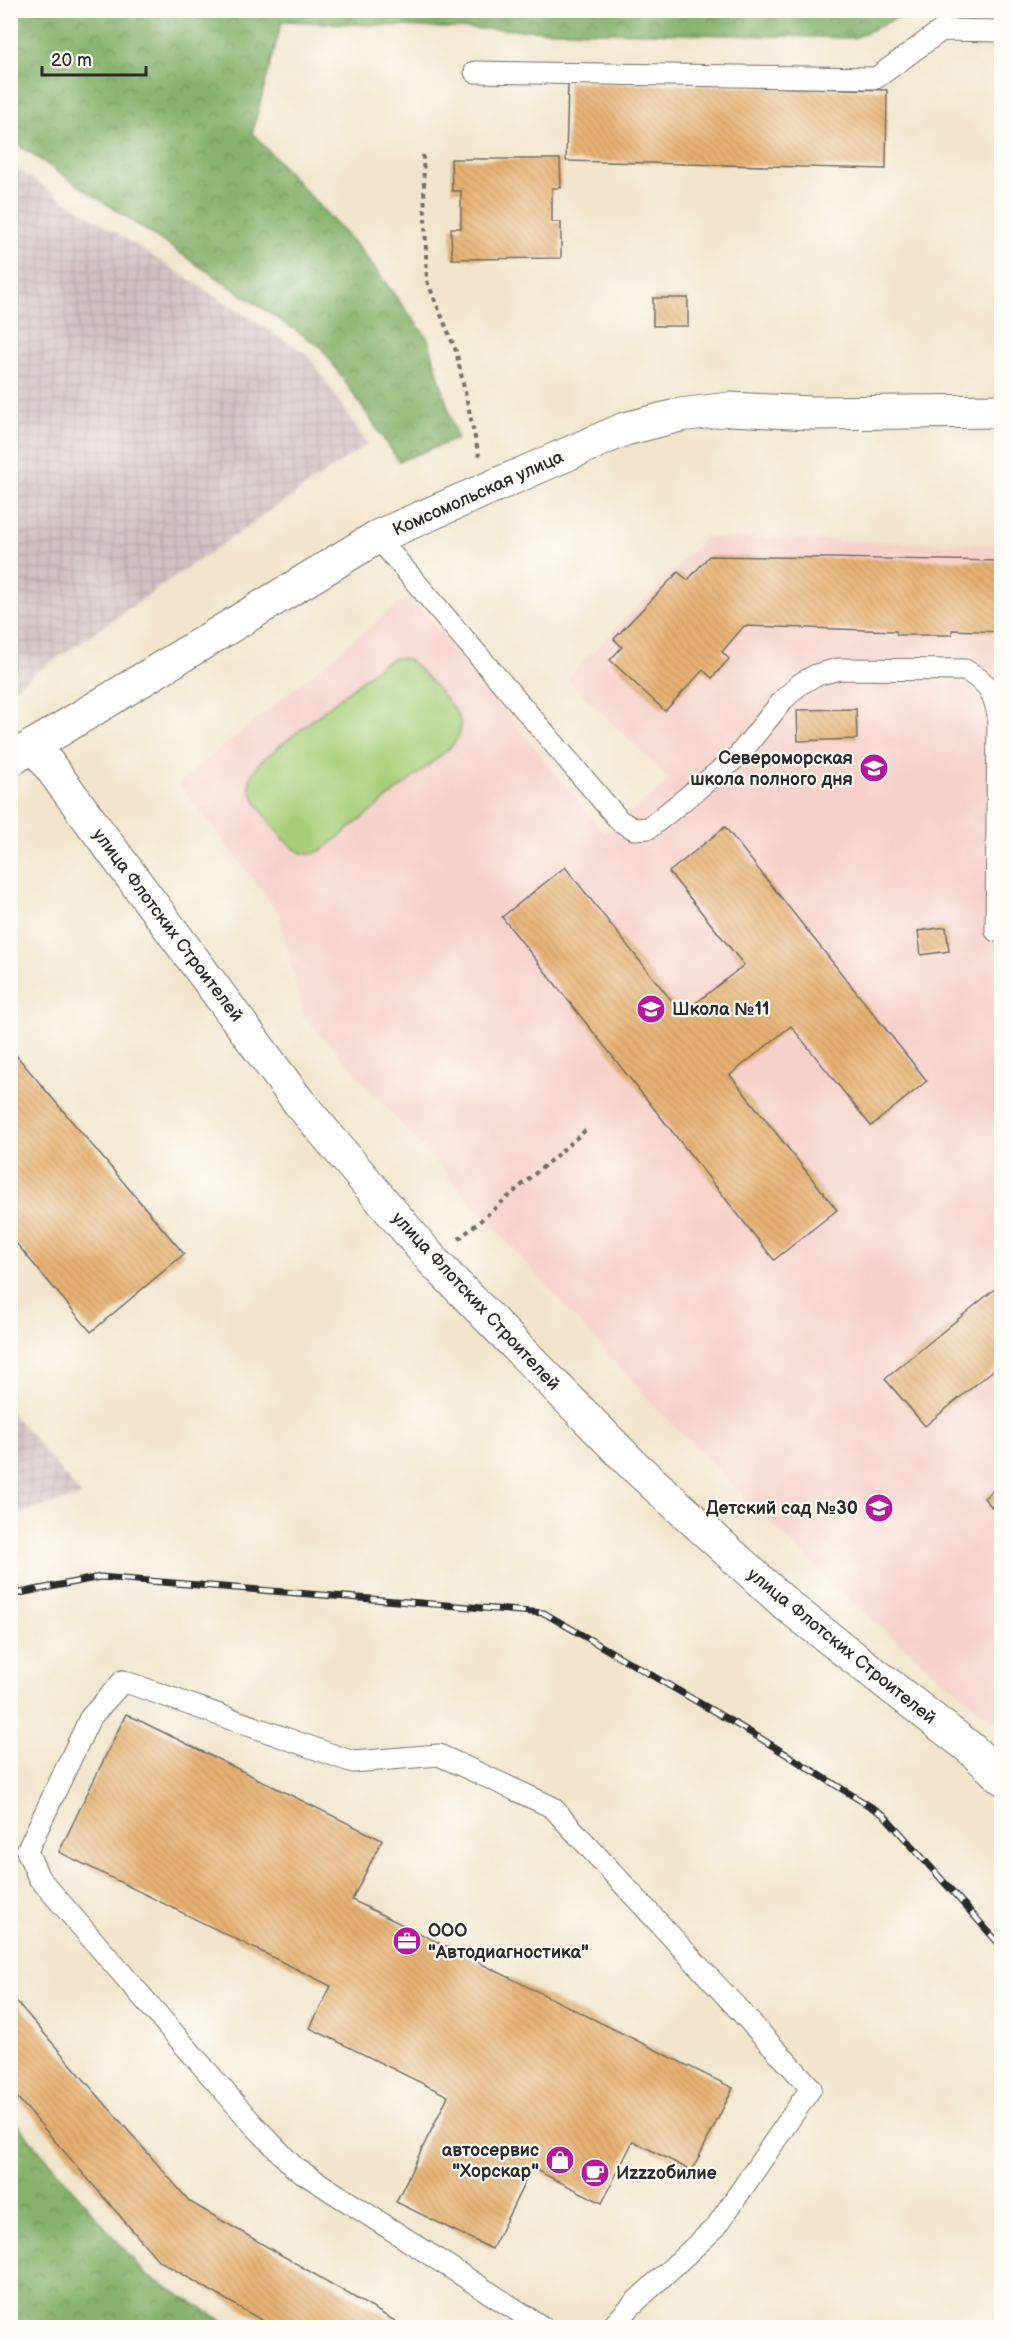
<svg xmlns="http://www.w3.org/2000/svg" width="1012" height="2338" viewBox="0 0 1012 2338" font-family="'Balsamiq Sans',sans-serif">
<defs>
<pattern id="industrial-grid" width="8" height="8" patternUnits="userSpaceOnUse" patternTransform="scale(1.5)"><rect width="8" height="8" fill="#d2bfc1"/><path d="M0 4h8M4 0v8" fill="none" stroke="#b4a4a6"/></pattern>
<pattern id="forest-crowns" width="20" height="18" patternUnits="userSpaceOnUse" patternTransform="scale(1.5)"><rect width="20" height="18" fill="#85b26a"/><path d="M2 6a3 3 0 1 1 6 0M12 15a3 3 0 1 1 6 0" fill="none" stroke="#6d9157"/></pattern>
<pattern id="building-back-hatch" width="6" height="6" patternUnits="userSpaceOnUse" patternTransform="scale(1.5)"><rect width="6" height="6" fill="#e6b173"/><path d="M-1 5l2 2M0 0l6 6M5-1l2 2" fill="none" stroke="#c59864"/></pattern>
</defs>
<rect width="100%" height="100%" fill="#fdfcf7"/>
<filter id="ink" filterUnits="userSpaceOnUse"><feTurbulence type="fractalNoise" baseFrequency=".0167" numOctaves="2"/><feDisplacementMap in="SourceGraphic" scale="12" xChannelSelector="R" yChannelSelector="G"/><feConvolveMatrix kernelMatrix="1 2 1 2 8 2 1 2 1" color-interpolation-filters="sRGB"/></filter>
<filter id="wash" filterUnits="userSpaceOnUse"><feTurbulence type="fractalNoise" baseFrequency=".008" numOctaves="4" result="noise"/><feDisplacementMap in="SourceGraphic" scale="24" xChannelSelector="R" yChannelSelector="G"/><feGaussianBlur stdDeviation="1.35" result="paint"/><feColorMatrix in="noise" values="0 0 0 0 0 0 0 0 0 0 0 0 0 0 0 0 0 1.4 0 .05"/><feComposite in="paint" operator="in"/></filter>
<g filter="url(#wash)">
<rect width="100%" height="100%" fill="#f2e5cb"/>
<!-- built -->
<polygon fill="#f7d1c9" points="705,537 1001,545 1001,1727 852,1603 660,1412 303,1015 279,913 178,783 410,595 604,833 670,780 567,679"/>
<!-- industrial -->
<g fill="url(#industrial-grid)">
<polygon points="10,165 309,356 367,444 11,690"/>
<polygon points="11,1412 82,1496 11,1515"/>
</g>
<!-- forest -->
<g fill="url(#forest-crowns)" stroke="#586e4a" stroke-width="1.5">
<polygon points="10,11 11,10 912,11 854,38 443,28 282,21 252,133 362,252 428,339 457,439 399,461 322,348 11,140"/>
<polygon points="11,2117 146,2275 233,2327 11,2327"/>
</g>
<!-- pitch -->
<path fill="#a7cf7a" stroke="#697d52" stroke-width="1.5" d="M394,658C399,658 405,658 408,660C417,664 456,709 459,718C464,730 457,740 450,748L328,846C319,852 312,856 302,853C288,849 253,802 250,788C248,778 254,770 260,762L382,664Z"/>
<g id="blocks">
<!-- building -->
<g fill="url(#building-back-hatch)">
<rect x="995" y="10" width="7" height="7"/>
<polygon points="568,82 887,90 886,169 566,161"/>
<polygon points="451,159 560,159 561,188 552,188 552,222 561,222 561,258 452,259 451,228 461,228 461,191 452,191"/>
<rect x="653" y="298" width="35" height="28"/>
<polygon points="709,556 1002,561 1002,632 952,630 952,635 897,635 896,631 744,626 722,652 729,659 712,678 703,670 665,711 610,660 622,647 614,639 678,572 688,580"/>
<polygon points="856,709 857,739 798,741 797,710"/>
<polygon points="725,827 927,1081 871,1126 791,1026 730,1075 837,1210 774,1260 502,917 565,867 682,1014 744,965 669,872"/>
<polygon points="946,927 949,951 921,955 918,931"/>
<polygon points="10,1048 184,1254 91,1332 10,1236"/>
<polygon points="1002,1283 1002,1363 925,1426 885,1379"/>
<polygon points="1002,1483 1002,1519 984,1498"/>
<polygon points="126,1714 382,1840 352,1900 733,2088 692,2171 633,2141 602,2203 532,2168 492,2249 396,2202 448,2096 310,2028 331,1986 59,1852"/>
<polygon points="10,1994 190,2202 407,2328 275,2328 158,2260 10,2089"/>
</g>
</g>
</g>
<g filter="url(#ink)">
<use href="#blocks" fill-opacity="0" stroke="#716c63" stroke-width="1.5"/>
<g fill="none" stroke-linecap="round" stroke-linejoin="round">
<!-- service casing -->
<g stroke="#716c63" stroke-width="23">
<g id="service">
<polyline points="475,72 876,78 942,30 1002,31"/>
<path d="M377,537L620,821L634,829L649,828L738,756L783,700L800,684L816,675L839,669L965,670C988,683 993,690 998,715L996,931"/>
<polyline points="544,2328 294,2167 251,2122 39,1878 27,1851 90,1718 123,1681 353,1762 439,1755 552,1807 811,2088 716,2227 633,2304 611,2328"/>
</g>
</g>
<!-- minor casing -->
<g stroke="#716c63" stroke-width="35">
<polyline id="minor" points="34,745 298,1101 433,1261 633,1465 789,1607 970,1748 1002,1778"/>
</g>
<!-- tertiary casing -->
<g stroke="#716c63" stroke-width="35">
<polyline id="tertiary" points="10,760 377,537 625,429 680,415 729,409 812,413 1002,411"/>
</g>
<!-- path -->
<g stroke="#716c63" stroke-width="4" stroke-dasharray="4.5 4.5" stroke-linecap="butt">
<polyline points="423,155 427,281 456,351 479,456"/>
<polyline points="459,1239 586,1130"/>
</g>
<!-- service -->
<use href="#service" stroke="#fff" stroke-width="21"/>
<!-- minor -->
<use href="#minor" stroke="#fff" stroke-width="33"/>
<!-- tertiary -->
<use href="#tertiary" stroke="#fff" stroke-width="33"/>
<!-- rail casing -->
<g stroke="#2b2b2b" stroke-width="7">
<polyline id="rail" points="10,1595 100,1577 544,1613 760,1738 884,1815 1002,1947"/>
</g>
<!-- rail -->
<use href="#rail" stroke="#fdfcf7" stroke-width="4.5" stroke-dasharray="14" stroke-linecap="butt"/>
</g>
</g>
<!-- icons -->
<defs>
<g id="school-disc" transform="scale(1.5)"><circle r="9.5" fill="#b5179e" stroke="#fdfcf7"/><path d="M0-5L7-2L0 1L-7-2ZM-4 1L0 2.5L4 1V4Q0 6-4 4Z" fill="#fff"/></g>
<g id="office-disc" transform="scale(1.5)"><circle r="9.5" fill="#b5179e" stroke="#fdfcf7"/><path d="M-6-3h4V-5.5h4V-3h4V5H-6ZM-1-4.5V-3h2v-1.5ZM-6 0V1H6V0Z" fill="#fff"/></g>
<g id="shop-disc" transform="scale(1.5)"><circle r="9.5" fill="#b5179e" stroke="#fdfcf7"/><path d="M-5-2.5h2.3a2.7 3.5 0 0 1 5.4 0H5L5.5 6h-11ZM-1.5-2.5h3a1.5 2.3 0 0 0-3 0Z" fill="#fff"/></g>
<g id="cafe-disc" transform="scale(1.5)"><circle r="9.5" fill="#b5179e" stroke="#fdfcf7"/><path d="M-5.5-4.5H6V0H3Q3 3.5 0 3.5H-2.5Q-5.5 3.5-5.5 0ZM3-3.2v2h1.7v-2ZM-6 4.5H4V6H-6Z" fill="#fff"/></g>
</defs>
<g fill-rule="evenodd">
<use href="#school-disc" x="874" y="768"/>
<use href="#school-disc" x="651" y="1009"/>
<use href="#school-disc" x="879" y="1508"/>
<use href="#office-disc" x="407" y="1941"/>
<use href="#shop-disc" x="560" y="2160"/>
<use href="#cafe-disc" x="595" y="2173"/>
</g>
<g text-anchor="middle" stroke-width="4.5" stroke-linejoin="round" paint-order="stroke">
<!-- street labels -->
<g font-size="18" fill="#2b2b2b" stroke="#fdfcf7">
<text transform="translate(478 493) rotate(-24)" y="6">Комсомольская улица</text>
<text transform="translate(168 925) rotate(53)" y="6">улица Флотских Строителей</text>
<text transform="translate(476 1301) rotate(47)" y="6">улица Флотских Строителей</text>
<text transform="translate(842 1646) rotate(39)" y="6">улица Флотских Строителей</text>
</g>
<!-- poi labels -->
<g font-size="18" font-weight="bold" fill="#2b2b2b" stroke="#fdfcf7" text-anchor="end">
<text x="853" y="764">Североморская<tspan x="853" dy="21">школа полного дня</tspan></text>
<text x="672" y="1015" text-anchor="start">Школа №11</text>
<text x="858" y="1514">Детский сад №30</text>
<text x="428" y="1937" text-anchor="start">ООО<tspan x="428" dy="21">"Автодиагностика"</tspan></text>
<text x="539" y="2156">автосервис<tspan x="539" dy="21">"Хорскар"</tspan></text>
<text x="616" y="2179" text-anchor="start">Иzzzобилие</text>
</g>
</g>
<!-- margin -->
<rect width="1012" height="2338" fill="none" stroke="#fdfcf7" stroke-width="36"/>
<!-- scale -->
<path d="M42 66v9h104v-9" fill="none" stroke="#2b2b2b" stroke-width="3"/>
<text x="51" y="66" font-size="18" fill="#2b2b2b" stroke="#fdfcf7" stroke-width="4.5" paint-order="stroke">20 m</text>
</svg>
